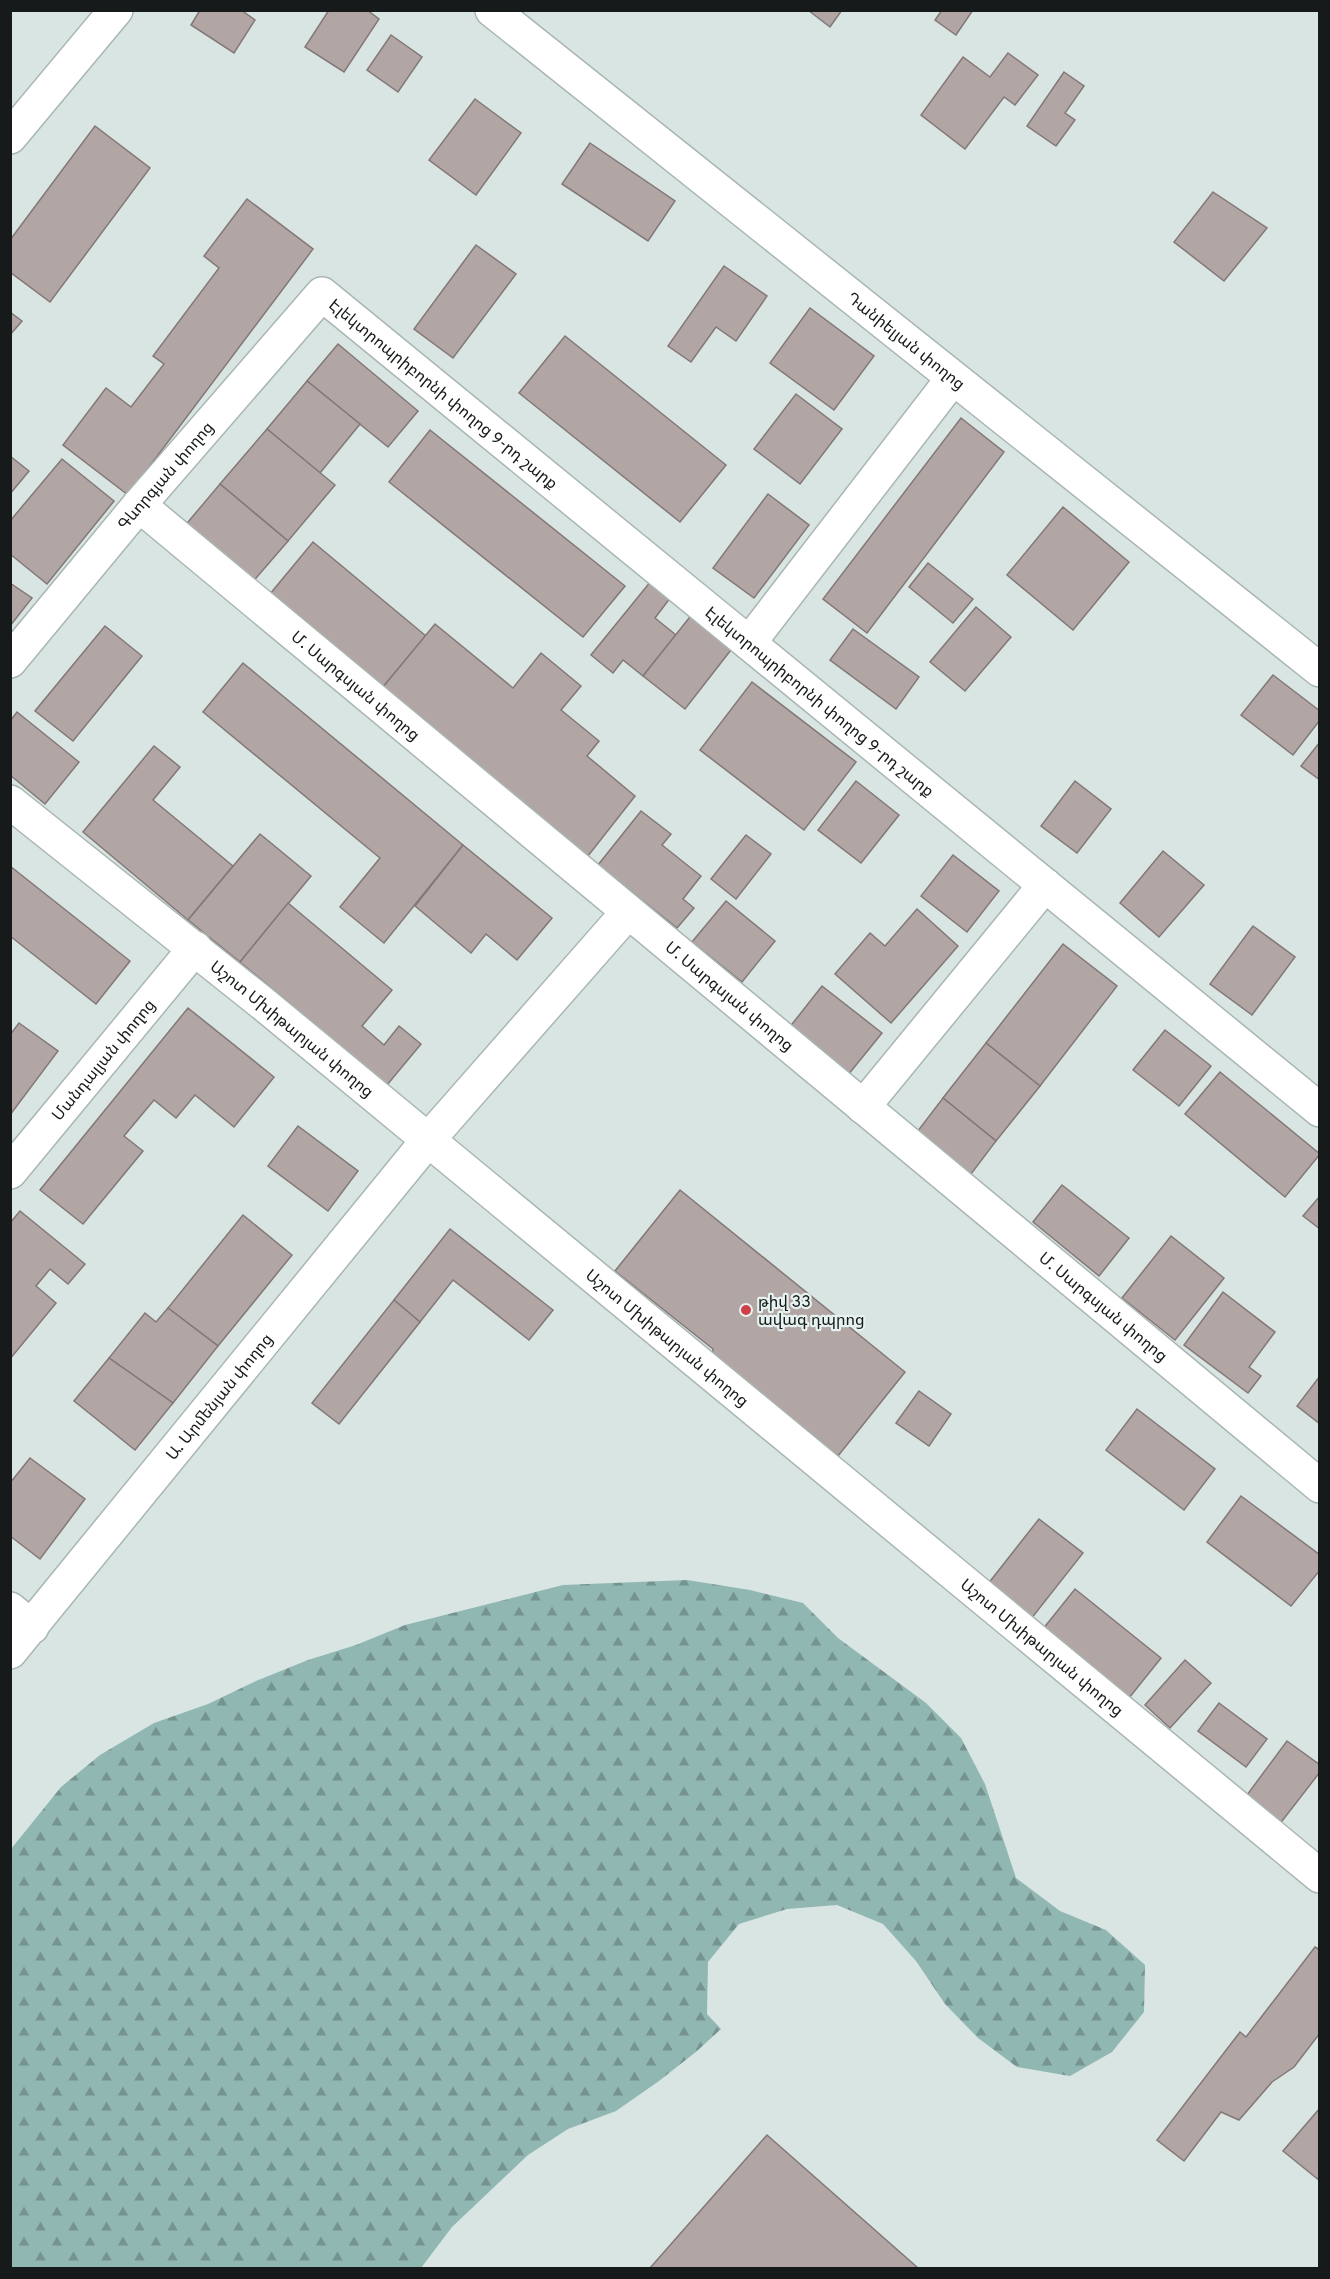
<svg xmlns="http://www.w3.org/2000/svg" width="1330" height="2279" viewBox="0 0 1330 2279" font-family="Overpass,'Noto Sans Armenian',sans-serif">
<defs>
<pattern id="forest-firs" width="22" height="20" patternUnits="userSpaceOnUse" patternTransform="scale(1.5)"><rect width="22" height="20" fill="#91b7b2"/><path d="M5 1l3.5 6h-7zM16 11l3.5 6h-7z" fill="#759490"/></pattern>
</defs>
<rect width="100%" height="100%" fill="#d8e5e3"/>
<!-- forest -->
<polygon fill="url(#forest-firs)" points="687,1580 750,1590 803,1603 838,1638 926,1703 961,1738 985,1784 1016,1878 1060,1911 1106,1930 1145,1965 1144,2012 1112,2052 1070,2076 1017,2067 978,2038 945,2004 916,1961 883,1924 837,1905 787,1909 739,1924 708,1962 707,2014 721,2029 697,2051 659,2081 616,2111 568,2129 528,2155 452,2227 421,2268 11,2268 11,1849 61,1787 100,1755 154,1723 208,1704 256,1681 308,1660 356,1645 405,1625 563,1585"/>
<!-- building -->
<g fill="#b2a6a5" stroke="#837777" stroke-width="1.5">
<polygon points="200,10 241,10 255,20 234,53 191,25"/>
<polygon points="329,10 367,10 379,19 344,72 305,47"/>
<polygon points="808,10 842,10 830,27"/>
<polygon points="942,10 973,10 956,35 935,20"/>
<polygon points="391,35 422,57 398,92 367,70"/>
<polygon points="1008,53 1038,75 1015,105 1004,97 965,149 921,115 963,57 990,77"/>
<polygon points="1064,72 1084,86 1065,113 1075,120 1056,146 1027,126"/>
<polygon points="475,99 521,133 476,195 429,160"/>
<polygon points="95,126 150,168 50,302 10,272 10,240"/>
<polygon points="590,143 675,201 648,241 562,184"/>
<polygon points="1213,192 1267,228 1224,281 1174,242"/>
<polygon points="247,199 313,249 128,495 63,445 106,388 131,407 164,364 153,356 219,268 204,256"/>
<polygon points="476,245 516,274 453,358 414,329"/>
<polygon points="724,266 767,296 736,341 716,327 691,362 668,346"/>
<polygon points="810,308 874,356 834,410 770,363"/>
<polygon points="10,312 22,321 10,335"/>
<polygon points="565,336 726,465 680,522 519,393"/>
<polygon points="338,344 418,411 388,447 307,381"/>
<polygon points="307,381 360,424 320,473 267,429"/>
<polygon points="796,394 842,429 800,484 754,449"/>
<polygon points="961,418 1004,452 867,633 823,599"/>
<polygon points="267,429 335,485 288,541 220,484"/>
<polygon points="430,430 625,586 583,637 389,482"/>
<polygon points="10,456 29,471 10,494"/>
<polygon points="62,459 114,501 47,584 10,554 10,521"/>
<polygon points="220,484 288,541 250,585 183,528"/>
<polygon points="768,494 809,525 754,598 713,568"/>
<polygon points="1063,507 1129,562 1073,630 1007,575"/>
<polygon points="313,542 426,636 383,687 270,594"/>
<polygon points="928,563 973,599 953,623 909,587"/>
<polygon points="651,581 671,597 655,618 676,635 643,676 623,660 613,673 591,655"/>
<polygon points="10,583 32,598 10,626"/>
<polygon points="976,607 1011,637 965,691 930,662"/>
<polygon points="693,613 734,646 685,709 643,676"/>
<polygon points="435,624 513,688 541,653 581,686 561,710 599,741 587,756 635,796 588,856 383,687"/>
<polygon points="105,626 142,656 73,741 35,711"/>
<polygon points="853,629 919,677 896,709 830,660"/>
<polygon points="243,663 463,845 384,943 340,907 380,858 203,712"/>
<polygon points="1273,675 1320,711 1320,720 1293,755 1241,715"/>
<polygon points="752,682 856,762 804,830 700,750"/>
<polygon points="17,712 79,762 45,804 10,775 10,721"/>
<polygon points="1320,742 1320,780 1301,766"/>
<polygon points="154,746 180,767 153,800 233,866 188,920 83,832"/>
<polygon points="856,781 899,815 861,863 818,830"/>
<polygon points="1075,781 1111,809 1077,853 1041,826"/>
<polygon points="641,811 671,834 662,845 701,876 683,899 694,908 677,928 598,865"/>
<polygon points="260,834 311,876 240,962 188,920"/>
<polygon points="746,835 771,854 736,899 711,879"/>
<polygon points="463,845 552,918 517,960 486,934 471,953 415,906"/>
<polygon points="1163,851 1204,885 1159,937 1120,903"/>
<polygon points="953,855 999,891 967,932 921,896"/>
<polygon points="10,866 130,961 96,1004 10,936"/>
<polygon points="726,901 775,941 742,982 692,942"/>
<polygon points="288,903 392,990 362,1026 384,1045 399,1026 421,1044 387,1085 240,962"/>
<polygon points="917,909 958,946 891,1023 835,974 870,933 885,946"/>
<polygon points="1253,926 1295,957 1252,1015 1210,984"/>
<polygon points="1063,944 1117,986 1040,1086 986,1043"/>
<polygon points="822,986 882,1033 848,1075 789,1028"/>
<polygon points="188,1008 274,1077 234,1127 195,1095 176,1118 154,1100 124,1136 143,1151 83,1224 40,1190"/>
<polygon points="19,1023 58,1051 10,1115 10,1035"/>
<polygon points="1165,1030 1211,1066 1179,1106 1133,1070"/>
<polygon points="986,1043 1040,1086 996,1141 943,1098"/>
<polygon points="1220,1072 1320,1154 1285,1197 1185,1114"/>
<polygon points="943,1098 996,1141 971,1174 917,1132"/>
<polygon points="298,1126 358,1171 328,1211 268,1166"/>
<polygon points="1062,1185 1129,1238 1099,1276 1033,1222"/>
<polygon points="680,1190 905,1372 838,1456 727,1366 710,1370 713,1349 615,1271"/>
<polygon points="1320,1196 1320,1229 1303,1216"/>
<polygon points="20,1211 85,1264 68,1284 50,1269 36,1286 56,1303 10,1359 10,1223"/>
<polygon points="243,1215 292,1255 218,1346 168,1308"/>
<polygon points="450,1229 553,1310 529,1340 453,1280 420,1322 394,1300"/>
<polygon points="1171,1236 1224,1278 1175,1340 1122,1298"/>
<polygon points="1223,1292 1275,1332 1249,1367 1261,1376 1248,1393 1184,1345"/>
<polygon points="394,1300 420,1322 339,1424 312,1403"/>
<polygon points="168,1308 218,1346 173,1403 109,1358 145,1313 156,1322"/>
<polygon points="109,1358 173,1403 135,1450 74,1401"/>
<polygon points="1320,1376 1320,1424 1297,1406"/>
<polygon points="919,1391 951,1414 929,1446 896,1423"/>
<polygon points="1137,1409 1215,1469 1184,1510 1106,1450"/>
<polygon points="30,1458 85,1499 40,1559 10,1536 10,1483"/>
<polygon points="1241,1496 1320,1555 1320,1570 1291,1606 1207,1542"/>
<polygon points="1039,1519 1083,1553 1027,1624 984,1589"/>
<polygon points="1075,1589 1161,1658 1129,1698 1043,1629"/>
<polygon points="1185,1660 1211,1683 1170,1728 1145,1705"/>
<polygon points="1219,1703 1267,1739 1246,1767 1198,1731"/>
<polygon points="1287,1741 1320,1765 1320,1772 1279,1825 1244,1799"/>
<polygon points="1315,1947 1320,1950 1320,2033 1294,2067 1272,2082 1239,2120 1221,2112 1184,2161 1157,2140 1240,2032 1246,2037"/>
<polygon points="1320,2108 1320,2181 1283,2151"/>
<polygon points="767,2135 918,2268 650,2268"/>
</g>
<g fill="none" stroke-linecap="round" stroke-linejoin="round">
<!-- street casing -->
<g stroke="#a9b6b4" stroke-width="36">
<g id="street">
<path id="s1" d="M492,10L1320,670"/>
<polyline points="10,137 116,10"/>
<path id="s2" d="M139,505L1320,1486"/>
<polyline points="749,643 953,378"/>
<path id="s3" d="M10,661L139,505L322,294L1320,1110"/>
<path id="s4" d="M10,802L261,1002L1320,1876"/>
<polyline points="863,1107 1045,885"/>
<path id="s5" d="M10,1172L195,948"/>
<polyline points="10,1609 32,1627"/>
<path id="s6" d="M10,1652L428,1140L628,912"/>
</g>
</g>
<!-- street -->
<use href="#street" stroke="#fff" stroke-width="33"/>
</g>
<!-- markers -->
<circle fill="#d0404a" stroke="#e5f2f0" stroke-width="2" cx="746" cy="1310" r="6"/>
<g text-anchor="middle" stroke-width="4.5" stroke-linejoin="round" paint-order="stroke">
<!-- street labels -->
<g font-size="16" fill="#161a1a" stroke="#e5f2f0">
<text dy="6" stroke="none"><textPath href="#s1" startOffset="530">Դանիելյան փողոց</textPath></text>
<text dy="6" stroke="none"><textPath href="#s3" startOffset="639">Էլեկտրոպրիբորնի փողոց 9-րդ շարք</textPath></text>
<text dy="6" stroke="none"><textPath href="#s3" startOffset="242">Գևորգյան փողոց</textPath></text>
<text dy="6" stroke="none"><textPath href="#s2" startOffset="282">Մ. Սարգսյան փողոց</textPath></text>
<text dy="6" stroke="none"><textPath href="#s3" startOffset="1125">Էլեկտրոպրիբորնի փողոց 9-րդ շարք</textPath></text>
<text dy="6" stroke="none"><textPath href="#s2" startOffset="768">Մ. Սարգսյան փողոց</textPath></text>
<text dy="6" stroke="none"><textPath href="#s4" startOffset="362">Աշոտ Մխիթարյան փողոց</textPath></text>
<text dy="6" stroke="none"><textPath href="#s5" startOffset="146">Մանդալյան փողոց</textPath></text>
<text dy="6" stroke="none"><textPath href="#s2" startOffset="1254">Մ. Սարգսյան փողոց</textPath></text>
<text dy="6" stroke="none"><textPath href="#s4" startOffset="848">Աշոտ Մխիթարյան փողոց</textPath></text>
<text dy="6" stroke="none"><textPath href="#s6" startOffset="330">Ա. Արմենյան փողոց</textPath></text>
<text dy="6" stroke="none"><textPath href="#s4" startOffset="1334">Աշոտ Մխիթարյան փողոց</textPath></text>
</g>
<!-- poi labels -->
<g font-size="16" fill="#161a1a" stroke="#e5f2f0" text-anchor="start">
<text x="758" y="1307">թիվ 33<tspan x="758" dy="18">ավագ դպրոց</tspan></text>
</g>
</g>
<!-- border -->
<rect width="1330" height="2279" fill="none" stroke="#161a1a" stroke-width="24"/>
</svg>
